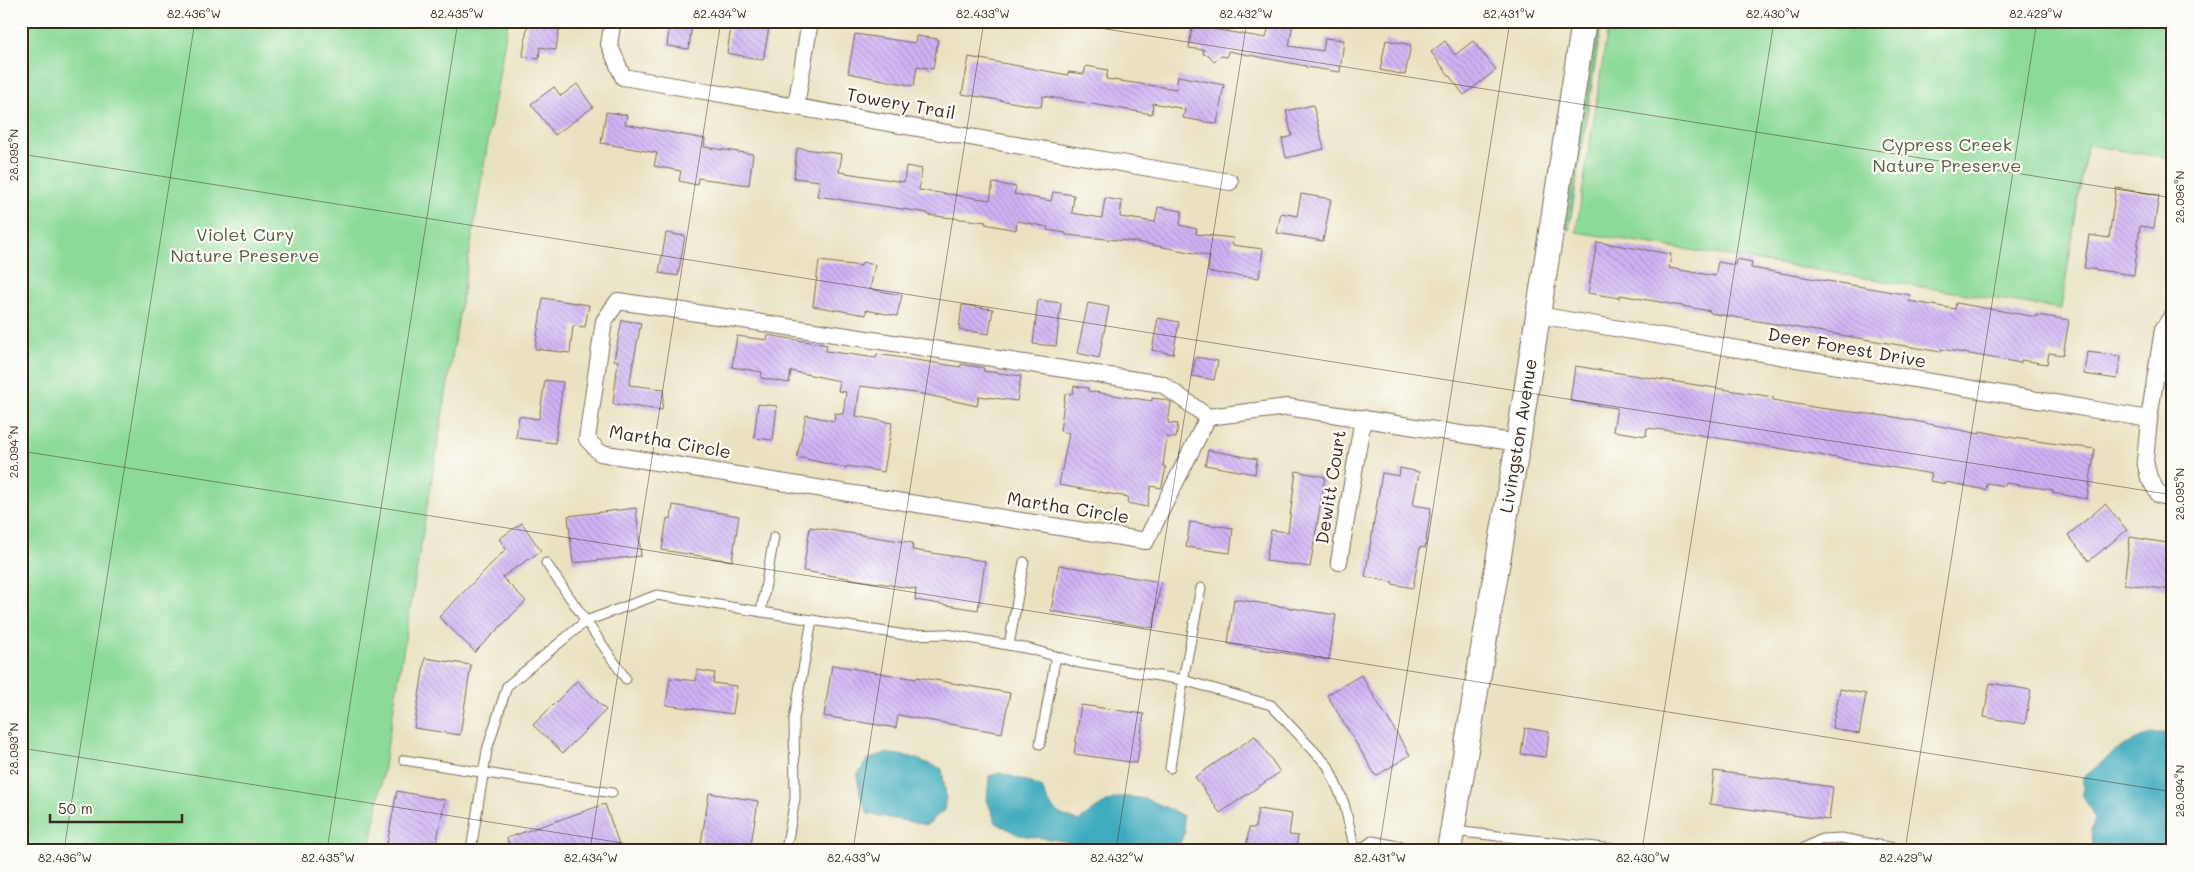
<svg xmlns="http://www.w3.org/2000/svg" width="2194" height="871" viewBox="0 0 2194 871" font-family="Mali,sans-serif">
<defs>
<pattern id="forest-crowns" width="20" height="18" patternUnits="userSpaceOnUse" patternTransform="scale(1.25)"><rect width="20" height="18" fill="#71ba80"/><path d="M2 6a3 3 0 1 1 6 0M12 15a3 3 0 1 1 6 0" fill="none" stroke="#5e9768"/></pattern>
<pattern id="building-back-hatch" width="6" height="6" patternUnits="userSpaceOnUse" patternTransform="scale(1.25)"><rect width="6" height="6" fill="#cdb4f6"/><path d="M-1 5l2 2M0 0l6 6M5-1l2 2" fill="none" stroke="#a893c7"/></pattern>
</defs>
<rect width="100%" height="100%" fill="#fdfcf7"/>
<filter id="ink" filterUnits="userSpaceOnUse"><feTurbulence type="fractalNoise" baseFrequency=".02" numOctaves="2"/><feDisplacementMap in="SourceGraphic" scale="10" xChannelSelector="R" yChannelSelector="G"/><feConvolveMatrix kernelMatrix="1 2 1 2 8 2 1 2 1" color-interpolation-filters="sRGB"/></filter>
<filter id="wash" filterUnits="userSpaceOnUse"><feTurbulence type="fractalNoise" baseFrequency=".0096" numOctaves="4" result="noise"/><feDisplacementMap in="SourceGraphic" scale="20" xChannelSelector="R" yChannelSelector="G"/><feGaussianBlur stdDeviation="1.12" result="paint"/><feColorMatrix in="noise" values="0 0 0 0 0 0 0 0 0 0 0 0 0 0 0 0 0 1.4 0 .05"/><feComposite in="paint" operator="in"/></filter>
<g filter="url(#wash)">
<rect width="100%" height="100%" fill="#e9e2c1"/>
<!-- forest -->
<polygon fill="url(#forest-crowns)" stroke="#56724f" points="1593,21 1602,21 1569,230 1561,229"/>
<!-- green -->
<g fill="#8cda98" stroke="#64825b">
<polygon points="21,21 508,21 370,850 21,850"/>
<polygon points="1609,21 2173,21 2173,159 2087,145 2061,309 1576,232"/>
</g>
<!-- water -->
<g fill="#3eaabd" stroke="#3c6a6e">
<polygon points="2152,733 2173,733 2173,850 2094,850 2091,831 2095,818 2083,796 2083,778 2119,748"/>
<polygon points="885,753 912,757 942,769 946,796 944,810 927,825 868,814 861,798 857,776 867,760"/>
<path d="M1000,773L1027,781L1042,788C1052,811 1055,814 1079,821C1089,814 1098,806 1109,801C1131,789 1163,805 1183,816L1185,833L1178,847L1169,850H1094L1063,841L1019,835L996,823L987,800L989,776Z"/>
</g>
<g id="blocks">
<!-- building -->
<g fill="url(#building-back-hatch)">
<polygon points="528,21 560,21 556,50 540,47 539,59 523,56"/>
<polygon points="670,21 692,21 689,49 667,46"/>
<polygon points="732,21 769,28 763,60 727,53"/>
<polygon points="1193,21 1214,21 1213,29 1266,38 1270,21 1293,23 1289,46 1323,51 1325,38 1344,40 1340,72 1306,67 1306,66 1228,51 1227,57 1221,56 1214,62 1209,55 1203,54 1204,50 1189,48"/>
<polygon points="855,34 915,43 916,36 938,39 933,69 917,66 914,86 848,73"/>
<polygon points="1386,40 1411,45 1405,75 1380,70"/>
<polygon points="1445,41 1455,55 1473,41 1496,70 1464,95 1431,52"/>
<polygon points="969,57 1068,75 1068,72 1084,74 1086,66 1108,70 1106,79 1176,89 1178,76 1224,85 1217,124 1183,118 1185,109 1153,103 1152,114 1043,96 1041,107 962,94"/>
<polygon points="577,84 593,107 555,135 531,104 554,87 561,96"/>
<polygon points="1313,105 1324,149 1286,158 1282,139 1292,136 1286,111"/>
<polygon points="606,112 627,115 625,124 705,139 704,147 753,154 749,185 698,178 697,185 679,181 681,171 654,166 657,153 601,143"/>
<polygon points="797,148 842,154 839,172 904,182 906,166 922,169 919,190 990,200 993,183 1016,187 1014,194 1051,201 1053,192 1074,195 1072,213 1102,218 1105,198 1122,201 1120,217 1155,222 1158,207 1182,211 1180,225 1197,229 1196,234 1233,238 1232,245 1263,249 1259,278 1208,272 1210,256 1137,242 1066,235 1066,233 1047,230 1048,227 1017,221 1016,230 985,224 986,222 928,215 928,213 817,196 820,181 794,178"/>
<polygon points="2116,188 2159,195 2154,228 2140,226 2134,275 2084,268 2089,235 2109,238"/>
<polygon points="1301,194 1331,199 1323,241 1277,233 1281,213 1297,216"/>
<polygon points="666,233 685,236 678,276 659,273"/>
<polygon points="1597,242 1671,254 1669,268 1715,276 1718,262 1735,265 1736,259 1752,262 1751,268 1910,295 1909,301 1955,309 1956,303 2036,317 2036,315 2069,320 2063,355 2049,353 2047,364 2021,360 2021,363 1941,349 1941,352 1710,313 1710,311 1620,295 1620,298 1588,293"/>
<polygon points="819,261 861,266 862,262 875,265 870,289 902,295 897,316 866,310 866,315 813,306"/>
<polygon points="543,298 589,305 585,327 573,326 570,353 535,349"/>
<polygon points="1038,300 1061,303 1056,346 1033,344"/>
<polygon points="1088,303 1109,307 1099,358 1077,353"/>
<polygon points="962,305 993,309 989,334 959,330"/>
<polygon points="1158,318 1179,322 1173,354 1152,350"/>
<polygon points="622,320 641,323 629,385 664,389 662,410 613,404 618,361 614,360"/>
<polygon points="768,335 827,345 826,351 876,358 877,354 961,367 961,364 984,368 983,371 1021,376 1017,401 979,396 977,406 923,394 860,386 856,416 892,423 884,472 847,466 846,468 797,457 806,415 834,421 835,413 843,414 846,392 838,391 840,381 791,371 789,383 761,378 762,372 732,367 737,336 767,340"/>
<polygon points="2087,352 2121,356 2117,379 2084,374"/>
<polygon points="1196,357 1218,361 1214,380 1192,376"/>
<polygon points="1575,366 1773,397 1773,400 1819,408 1894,417 1980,434 1980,431 2014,438 2095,449 2087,499 2053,493 2053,490 2006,483 2005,486 1987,483 1986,490 1946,482 1946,484 1930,481 1932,474 1688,433 1647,428 1646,436 1613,431 1617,408 1570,401"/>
<polygon points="545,380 563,382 555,443 516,438 519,416 539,419"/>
<polygon points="1074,386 1088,388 1088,391 1152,401 1152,398 1167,400 1171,403 1168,423 1178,424 1176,438 1167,437 1163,466 1166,467 1162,486 1161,488 1151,486 1147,507 1127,503 1128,497 1059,485 1069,433 1060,431 1065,395 1073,393"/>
<polygon points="758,404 777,406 773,440 754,438"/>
<polygon points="1208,450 1257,459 1255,474 1205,465"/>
<polygon points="1400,468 1419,472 1413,505 1431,508 1425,548 1420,547 1413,588 1392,584 1393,582 1365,577 1382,473 1399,476"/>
<polygon points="1296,471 1325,477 1310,567 1266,561 1271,530 1288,532"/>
<polygon points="2105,504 2127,530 2089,561 2068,535"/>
<polygon points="673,505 739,516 732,561 662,550 667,518 671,519"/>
<polygon points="636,508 641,556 573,563 568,516"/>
<polygon points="1190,522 1233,528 1230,553 1186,547"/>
<polygon points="522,523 541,551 502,577 526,601 475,652 439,617 506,549 499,539"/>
<polygon points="810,527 913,543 912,550 985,561 978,610 915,600 916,589 803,571"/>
<polygon points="2130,537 2173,544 2173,590 2124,584"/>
<polygon points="1059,565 1161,582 1153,628 1051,611"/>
<polygon points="1234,599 1336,615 1329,660 1228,644"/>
<polygon points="425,658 471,665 460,735 414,728"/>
<polygon points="832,665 916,679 917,677 1010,693 1002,733 898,715 896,728 824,716"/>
<polygon points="697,670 715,673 713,683 737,686 733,714 666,705 670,678 696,681"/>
<polygon points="1361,675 1410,755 1376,776 1327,695"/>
<polygon points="577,681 606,710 563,753 533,725"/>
<polygon points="1990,683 2031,690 2025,724 1984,717"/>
<polygon points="1840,689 1866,694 1859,734 1832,728"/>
<polygon points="1081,705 1144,714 1137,763 1074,754"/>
<polygon points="1525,728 1549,732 1546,757 1521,754"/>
<polygon points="1255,736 1280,772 1220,813 1195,777"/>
<polygon points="1714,771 1833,787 1829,820 1710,804"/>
<polygon points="397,791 445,800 435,850 386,850"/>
<polygon points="709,793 758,801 750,850 700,850"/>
<polygon points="605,804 621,850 511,850 507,838"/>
<polygon points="1258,809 1292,814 1289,835 1298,836 1296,850 1246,850 1249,828 1255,828"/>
</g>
</g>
</g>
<g filter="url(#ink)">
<use href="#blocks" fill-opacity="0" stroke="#786a57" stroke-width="1"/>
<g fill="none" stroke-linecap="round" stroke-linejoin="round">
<!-- lane casing -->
<g stroke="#786a57" stroke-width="11">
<g id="lane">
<polyline points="546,563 626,679"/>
<polyline points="761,612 774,537"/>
<polyline points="1009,645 1024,562"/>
<polyline points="1040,744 1056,656"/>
<polyline points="404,760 612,793"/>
<polyline points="1170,768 1183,680 1201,588"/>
<polyline points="1453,831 1623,850"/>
<polyline points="471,850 487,750 507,686 586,621 657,595 905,635 946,634 1030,649 1079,663 1183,680 1271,705 1328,766 1344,803 1355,850"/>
<polyline points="786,850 795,799 794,719 812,620"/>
<polyline points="1360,850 1372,841 1419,850"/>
<polyline points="1800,850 1822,839 1841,838 1905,850"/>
</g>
</g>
<!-- street casing -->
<g stroke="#786a57" stroke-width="18">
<g id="street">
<polyline points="613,21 609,44 623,77 1230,182"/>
<polyline points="796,106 810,21"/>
<polygon points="618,301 1162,384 1208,417 1146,541 600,453 587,439 604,321"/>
<polyline points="1538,315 2149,419"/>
<polyline points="2173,315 2163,329 2149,419 2145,461 2149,478 2159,495 2173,498"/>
<polyline points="1208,417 1287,407 1518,443"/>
<polyline points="1339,562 1363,418"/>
</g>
</g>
<!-- secondary casing -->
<g stroke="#786a57" stroke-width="26">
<g id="secondary">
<path id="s1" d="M1449,850L1518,443L1584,21"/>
</g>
</g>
<!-- lane -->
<use href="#lane" stroke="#fff" stroke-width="9"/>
<!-- street -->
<use href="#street" stroke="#fff" stroke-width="16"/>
<!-- secondary -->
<use href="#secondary" stroke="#fff" stroke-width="24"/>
</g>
</g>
<!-- ticks -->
<path fill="none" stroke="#3b2a1e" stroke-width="1" stroke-opacity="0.45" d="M1055,21L2173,198M21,154L2173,495M21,451L2173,792M21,748L667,850M64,850L195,21M327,850L458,21M590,850L721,21M853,850L984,21M1116,850L1247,21M1379,850L1510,21M1642,850L1774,21M1905,850L2037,21M2168,850L2173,823"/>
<g text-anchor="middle" stroke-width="4.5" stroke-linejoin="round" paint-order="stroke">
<!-- street labels -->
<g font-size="18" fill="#3b2a1e" stroke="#fdfcf7">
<text transform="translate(901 104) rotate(10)" y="6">Towery Trail</text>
<text transform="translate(1847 348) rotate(10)" y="6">Deer Forest Drive</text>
<text dy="6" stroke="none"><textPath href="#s1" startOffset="420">Livingston Avenue</textPath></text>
<text transform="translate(670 442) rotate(10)" y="6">Martha Circle</text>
<text transform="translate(1331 487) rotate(-81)" y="6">Dewitt Court</text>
<text transform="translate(1068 508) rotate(9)" y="6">Martha Circle</text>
</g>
<!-- park labels -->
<g font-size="18" fill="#535f43" stroke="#fdfcf7">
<text x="1947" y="151">Cypress Creek<tspan x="1947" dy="21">Nature Preserve</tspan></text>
<text x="245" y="241">Violet Cury<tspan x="245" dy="21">Nature Preserve</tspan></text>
</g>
</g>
<!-- margin -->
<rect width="2194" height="871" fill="none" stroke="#fdfcf7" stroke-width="55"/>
<!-- scale -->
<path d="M50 814v8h132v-8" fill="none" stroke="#3b2a1e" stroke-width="2.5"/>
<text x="58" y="814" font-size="15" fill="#3b2a1e" stroke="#fdfcf7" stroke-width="4" paint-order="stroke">50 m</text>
<rect x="28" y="28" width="2138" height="816" fill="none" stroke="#3b2a1e" stroke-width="2"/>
<g font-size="12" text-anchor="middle" fill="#3b2a1e">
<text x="194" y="18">82.436°W</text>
<text x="457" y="18">82.435°W</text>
<text x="720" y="18">82.434°W</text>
<text x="983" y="18">82.433°W</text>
<text x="1246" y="18">82.432°W</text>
<text x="1509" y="18">82.431°W</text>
<text x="1773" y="18">82.430°W</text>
<text x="2036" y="18">82.429°W</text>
<text transform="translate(14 155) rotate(-90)" y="4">28.095°N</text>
<text transform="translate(2180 197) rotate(-90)" y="4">28.096°N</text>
<text transform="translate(14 452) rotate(-90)" y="4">28.094°N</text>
<text transform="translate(2180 494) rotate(-90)" y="4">28.095°N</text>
<text transform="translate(14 749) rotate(-90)" y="4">28.093°N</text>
<text transform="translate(2180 791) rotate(-90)" y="4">28.094°N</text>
<text x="65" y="862">82.436°W</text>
<text x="328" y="862">82.435°W</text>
<text x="591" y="862">82.434°W</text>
<text x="854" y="862">82.433°W</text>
<text x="1117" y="862">82.432°W</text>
<text x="1380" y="862">82.431°W</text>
<text x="1643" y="862">82.430°W</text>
<text x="1906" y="862">82.429°W</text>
</g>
</svg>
